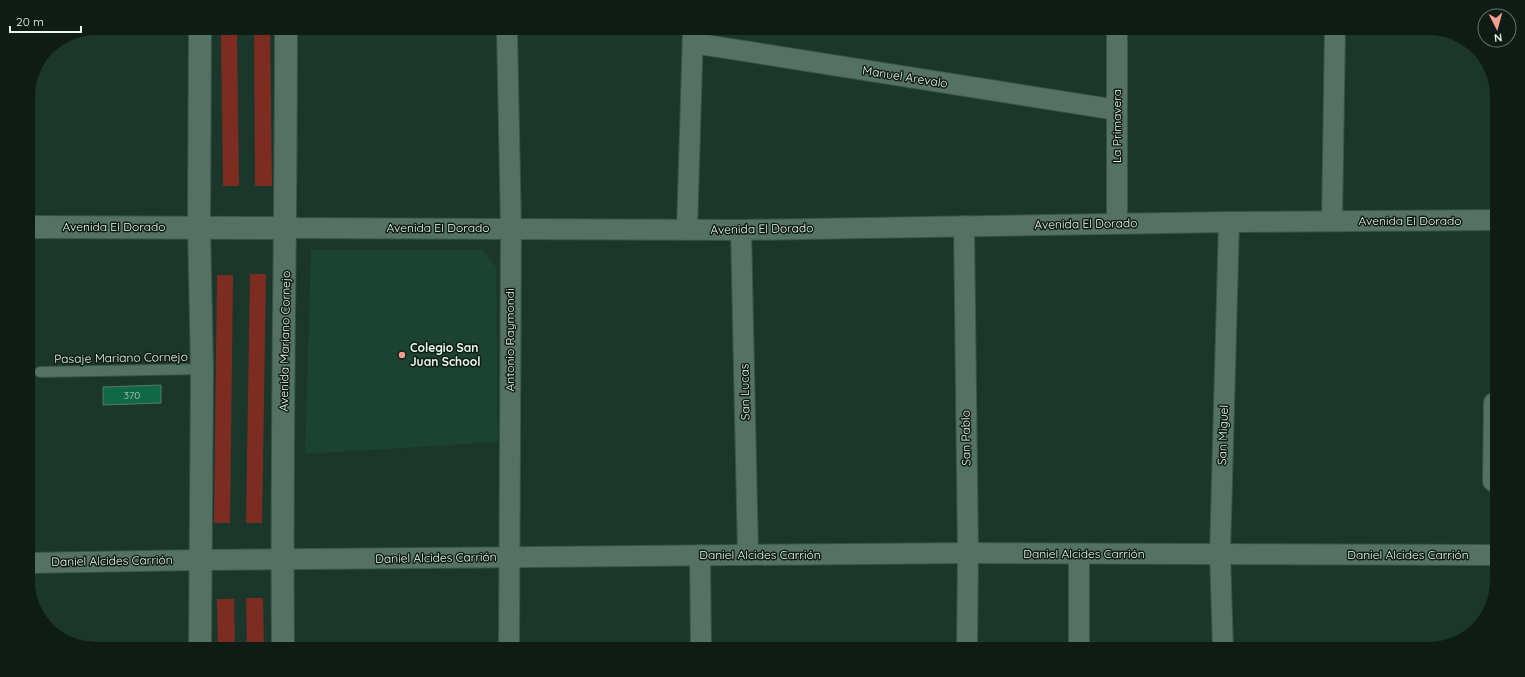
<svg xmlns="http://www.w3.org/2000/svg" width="1525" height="677" viewBox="0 0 1525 677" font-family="Quicksand,sans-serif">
<rect width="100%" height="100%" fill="#1b372b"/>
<!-- built -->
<polygon fill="#1c4231" points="311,250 483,250 496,267 498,442 305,454"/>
<!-- green -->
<g fill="#7d2c22">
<polygon points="237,32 239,186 223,186 221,33"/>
<polygon points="254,32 270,32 272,186 255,186"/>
<polygon points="250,274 266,274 262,523 246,523"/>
<polygon points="217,275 233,275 230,523 214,523"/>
<polygon points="246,598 263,598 264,649 247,649"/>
<polygon points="217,599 234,599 235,649 218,649"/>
</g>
<!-- building -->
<polygon fill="#116849" stroke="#5a786a" points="161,385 161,403 103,405 103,387"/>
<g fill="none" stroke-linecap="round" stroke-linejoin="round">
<!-- service casing -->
<g stroke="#395348" stroke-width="12">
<polyline id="service" points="40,372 202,369"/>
</g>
<!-- minor casing -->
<g stroke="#395348" stroke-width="22">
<g id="minor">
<polyline points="507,31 511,229 509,649"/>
<polyline points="693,43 1117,110"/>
<polyline points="1332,221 1335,28"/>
<polyline points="1117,223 1117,29"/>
<polyline points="964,226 968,553 967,649"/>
<polyline points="286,228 741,230 1229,222 1496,220"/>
<polyline points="687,230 693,31"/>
<polyline points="741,230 748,555"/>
<polyline points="1493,481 1494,403"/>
<polyline points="1079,554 1079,649"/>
<polyline points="700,555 701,649"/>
<polyline points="28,563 199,560 968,553 1492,555"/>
<polyline points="1223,649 1220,554 1229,222"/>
</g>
</g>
<!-- tertiary casing -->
<g stroke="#395348" stroke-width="24">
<g id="tertiary">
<polyline points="28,227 286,228"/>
<polyline points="200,649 202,369 199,227 200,33"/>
<path d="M283,649C281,443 286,238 286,32"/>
</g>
</g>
<!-- service -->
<use href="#service" stroke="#547263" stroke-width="10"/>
<!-- minor -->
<use href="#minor" stroke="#547263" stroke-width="20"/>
<!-- tertiary -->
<use href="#tertiary" stroke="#547263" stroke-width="22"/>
</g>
<!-- markers -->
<circle fill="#f59d8f" stroke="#0f1c16" stroke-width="1.5" cx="402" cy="355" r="4"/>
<g text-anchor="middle" stroke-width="3" stroke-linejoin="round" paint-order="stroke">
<!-- number labels -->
<g font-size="10" fill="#b3d6c7">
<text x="132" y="399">370</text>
</g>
<!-- street labels -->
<g font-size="12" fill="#e9faf1" stroke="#0f1c16">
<text transform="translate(905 77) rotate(9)" y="4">Manuel Arevalo</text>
<text transform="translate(1117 126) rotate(-90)" y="4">La Primavera</text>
<text x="1410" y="225">Avenida El Dorado</text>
<text transform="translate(1086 224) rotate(-1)" y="4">Avenida El Dorado</text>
<text x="114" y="231">Avenida El Dorado</text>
<text x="438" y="232">Avenida El Dorado</text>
<text transform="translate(762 229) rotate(-1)" y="4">Avenida El Dorado</text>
<text transform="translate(510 340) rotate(-90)" y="4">Antonio Raymondi</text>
<text transform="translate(285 341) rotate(-89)" y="4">Avenida Mariano Cornejo</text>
<text transform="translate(121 358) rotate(-1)" y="4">Pasaje Mariano Cornejo</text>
<text transform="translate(745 392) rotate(-91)" y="4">San Lucas</text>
<text transform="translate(1223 435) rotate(-88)" y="4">San Miguel</text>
<text transform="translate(966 438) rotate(-91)" y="4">San Pablo</text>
<text x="1084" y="558">Daniel Alcides Carrión</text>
<text x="760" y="559">Daniel Alcides Carrión</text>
<text x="1408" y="559">Daniel Alcides Carrión</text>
<text transform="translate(436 558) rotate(-1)" y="4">Daniel Alcides Carrión</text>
<text transform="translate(112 561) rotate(-1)" y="4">Daniel Alcides Carrión</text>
</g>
<!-- poi labels -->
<g font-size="12" font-weight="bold" fill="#e9faf1" stroke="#0f1c16" text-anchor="start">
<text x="410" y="352">Colegio San<tspan x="410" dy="14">Juan School</tspan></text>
</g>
</g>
<!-- crop -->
<path d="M0 0H1525V677H0ZM96 35H1429A61 61 0 0 1 1490 96V581A61 61 0 0 1 1429 642H96A61 61 0 0 1 35 581V96A61 61 0 0 1 96 35Z" fill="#0f1c16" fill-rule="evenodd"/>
<!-- north arrow -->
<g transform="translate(1497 28) rotate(174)"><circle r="19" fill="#0f1c16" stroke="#66756e"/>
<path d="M0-3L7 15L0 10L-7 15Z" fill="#f59d8f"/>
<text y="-6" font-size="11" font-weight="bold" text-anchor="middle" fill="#e9faf1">N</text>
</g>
<!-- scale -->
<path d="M10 26v6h71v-6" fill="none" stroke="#e9faf1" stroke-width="2"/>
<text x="16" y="26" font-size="12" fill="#e9faf1" stroke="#0f1c16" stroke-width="3" paint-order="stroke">20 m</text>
</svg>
